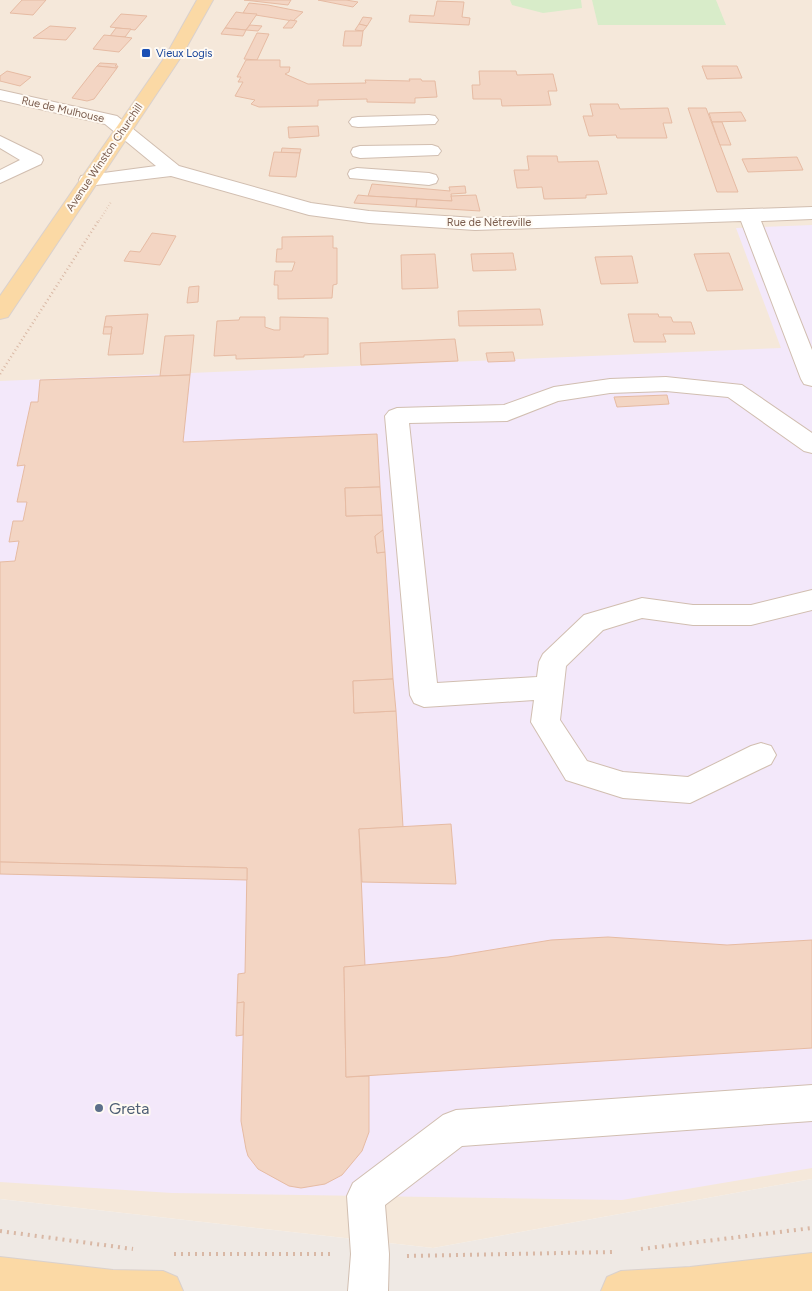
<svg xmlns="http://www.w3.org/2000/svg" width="812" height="1291" viewBox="0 0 812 1291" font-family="Figtree,sans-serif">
<rect width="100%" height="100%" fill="#fdf6ec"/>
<!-- residential -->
<polygon fill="#f5e8da" points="0,0 812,0 812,1179 433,1248 0,1199"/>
<!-- industrial -->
<polygon fill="#efe9e4" points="812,1179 812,1291 0,1291 0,1199 433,1248"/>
<!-- education -->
<polygon fill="#f3e8fa" points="812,225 812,1168 622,1200 172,1193 0,1182 0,381 781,348 736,228"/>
<!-- green -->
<g fill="#d8ecc9">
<polygon points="510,0 581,0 582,8 543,13 512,5"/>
<polygon points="592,0 716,0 726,25 598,25"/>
</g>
<!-- building -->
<g fill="#f3d5c3" stroke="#e6bba3">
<polygon points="22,0 46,0 33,15 10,13"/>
<polygon points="244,0 291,0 288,5"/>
<polygon points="318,0 346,0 358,2 353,7"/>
<polygon points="437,1 464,2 462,17 470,18 469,25 409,22 410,15 434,16"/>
<polygon points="249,3 268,5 303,12 293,21 243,13"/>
<polygon points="236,12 243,13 257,14 246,30 225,28"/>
<polygon points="121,14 147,16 135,30 110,27"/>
<polygon points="363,17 372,18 367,26 359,24"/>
<polygon points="290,20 297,21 292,28 283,28"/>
<polygon points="359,24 367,26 363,31 355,30"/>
<polygon points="250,25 262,26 258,31 246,30"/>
<polygon points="50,26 76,28 66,40 33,38"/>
<polygon points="116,28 131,29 125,37 110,36"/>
<polygon points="225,28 246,30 243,36 221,34"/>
<polygon points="345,31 363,31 361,46 343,46"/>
<polygon points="257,33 269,34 257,60 244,59"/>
<polygon points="104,35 125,37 132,38 119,52 93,49"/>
<polygon points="246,60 280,60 280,67 290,67 289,72 285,74 308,84 366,83 365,80 410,81 409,79 421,79 422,81 435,81 437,97 415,98 415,103 367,102 367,99 318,100 318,106 259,107 251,104 255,100 235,96 243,82 238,82 241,77 237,77"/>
<polygon points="100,63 117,64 115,66 118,66 117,68 97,66"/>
<polygon points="97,66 117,68 94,99 87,101 72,98"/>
<polygon points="702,66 737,66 742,78 707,79"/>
<polygon points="7,71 31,77 20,86 0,81 0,76"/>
<polygon points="479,71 516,71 517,75 553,74 557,91 548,91 551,105 502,106 501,99 473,99 472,85 480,85"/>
<polygon points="590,104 618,104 620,109 668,108 672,123 663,123 667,138 617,138 616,135 589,136 583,116 593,116"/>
<polygon points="688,108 706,108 738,192 717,192"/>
<polygon points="741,112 746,121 712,122 709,113"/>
<polygon points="712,122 722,122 731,145 720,145"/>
<polygon points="318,126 319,136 289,138 288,127"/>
<polygon points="282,148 301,149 300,153 281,153"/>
<polygon points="274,152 300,153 296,177 269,176"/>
<polygon points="527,156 557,156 558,162 598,161 607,194 586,195 586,198 544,199 542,187 517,188 514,170 529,170"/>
<polygon points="797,157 803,170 748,172 742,159"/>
<polygon points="372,184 450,191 449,187 465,186 466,193 451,194 452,201 368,196"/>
<polygon points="358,195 368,196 417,199 416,207 354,203"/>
<polygon points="476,195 480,211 416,207 417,199 452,201 451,196"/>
<polygon points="152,233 176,236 160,265 124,261 130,251 140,252"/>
<polygon points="333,236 333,248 337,248 337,284 333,285 332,298 278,299 278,285 274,285 275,271 292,271 295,262 276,262 277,249 282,249 282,237"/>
<polygon points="513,253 516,270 473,271 471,254"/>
<polygon points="729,253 743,290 707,291 694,254"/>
<polygon points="435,254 438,288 402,289 401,255"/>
<polygon points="632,256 638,283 601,284 595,257"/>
<polygon points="199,286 198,302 187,303 189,287"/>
<polygon points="540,309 543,325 459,326 458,311"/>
<polygon points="148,314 143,354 108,355 112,327 104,327 106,316"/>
<polygon points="628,314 658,314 659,317 671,317 673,322 691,322 695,334 663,334 666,342 634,342"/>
<polygon points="240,317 265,317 265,327 274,330 280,330 280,317 328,318 328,354 304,355 304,357 236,359 236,355 214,356 217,321 239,320"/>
<polygon points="104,327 112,327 111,334 103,334"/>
<polygon points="194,335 190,375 160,376 165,336"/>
<polygon points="455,339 458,361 361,365 360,343"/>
<polygon points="513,352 515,361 488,362 486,353"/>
<polygon points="190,375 183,442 377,434 380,487 345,488 346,516 382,515 383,530 375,536 377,553 385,552 393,679 353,681 354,713 396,711 403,827 359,829 365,966 344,967 346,1077 369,1076 369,1132 362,1151 342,1175 325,1184 301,1188 289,1186 258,1169 248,1156 246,1149 241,1121 244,1002 237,1003 238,974 245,973 247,868 0,862 0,562 15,561 19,541 9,542 13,521 23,521 27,502 17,502 25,465 17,466 31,402 38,402 40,380"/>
<polygon points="667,395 669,404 617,407 614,397"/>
<polygon points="380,487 382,515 346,516 345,488"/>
<polygon points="383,530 385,552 377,553 375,536"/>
<polygon points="393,679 396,711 354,713 353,681"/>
<polygon points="451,824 456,884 362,882 359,829"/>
<polygon points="0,862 247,868 247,880 0,874"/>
<polygon points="608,937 727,945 812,940 812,1048 346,1077 344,967 448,957 551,940"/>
<polygon points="244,1002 243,1035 236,1036 237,1003"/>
</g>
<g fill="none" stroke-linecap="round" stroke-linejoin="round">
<!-- minor casing -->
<g stroke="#d1beb0" stroke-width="2">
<g id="minor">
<polygon points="0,90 117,116 179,166 311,203 369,211 475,218 812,207 812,219 761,221 812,350 812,386 804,384 801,379 741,221 475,230 369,223 309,215 171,176 88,186 81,184 79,180 81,176 156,166 105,124 0,100"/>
<polygon points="429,115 435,116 438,120 435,124 358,127 352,126 349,122 352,118 358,117"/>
<polygon points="0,136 41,156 43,160 41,164 0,183 0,170 20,160 0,148"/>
<polygon points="432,145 438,147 441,151 438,155 360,158 353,156 351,152 353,148 360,146"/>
<polygon points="357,168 429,173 436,175 438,179 436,183 429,185 350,178 348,174 350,170"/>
<polygon points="666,377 742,385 812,433 812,453 804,451 728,397 666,391 610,393 558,401 507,421 409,423 437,683 537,677 539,662 543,654 584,615 642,598 693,605 751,605 812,590 812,610 751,625 693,625 642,618 603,630 566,666 560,720 587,761 623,772 688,777 751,746 761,743 771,746 776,755 771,764 690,803 623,798 566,780 531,722 534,700 424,707 414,703 410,695 385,416 389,411 397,408 504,405 554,387 610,379"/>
<polygon points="812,1085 812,1121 462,1146 385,1205 389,1254 388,1291 348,1291 351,1254 347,1196 353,1183 443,1115 456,1110"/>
</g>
</g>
<!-- major casing -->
<g stroke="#dad1cd" stroke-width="2">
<g id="major">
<polygon points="197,0 213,0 181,57 8,317 0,319 0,296 165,57"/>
<polygon points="812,1253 812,1291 601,1291 607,1277 621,1271 690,1267"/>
<polygon points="0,1257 113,1270 163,1271 177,1277 183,1291 0,1291"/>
</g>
</g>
<!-- path-far2 -->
<polyline stroke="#d9b8a5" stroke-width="2" stroke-dasharray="0.5 2.5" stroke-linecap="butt" points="99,221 111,202"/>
<!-- path-far1 -->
<polyline stroke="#d9b8a5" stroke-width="2.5" stroke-dasharray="1 3" stroke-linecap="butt" points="0,374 99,220"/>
<!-- path -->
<g stroke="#d9b8a5" stroke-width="4" stroke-dasharray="2 5" stroke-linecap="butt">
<polyline points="0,1231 133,1249"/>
<polyline points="641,1249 812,1228"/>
<polyline points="174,1254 333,1254"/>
<polyline points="407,1256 613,1252"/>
</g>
<!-- minor -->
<use href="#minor" fill="#fff" fill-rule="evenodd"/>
<!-- major -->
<use href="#major" fill="#fbd9a5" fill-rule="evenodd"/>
</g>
<!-- markers -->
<rect fill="#1a4fb4" stroke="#fffaf3" stroke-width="2" x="141" y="48" width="10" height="10" rx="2.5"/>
<circle fill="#5c6f8a" stroke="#fffaf3" stroke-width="2" cx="99" cy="1108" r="5"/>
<g text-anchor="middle" stroke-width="4" stroke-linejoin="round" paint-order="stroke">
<!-- far-transit labels -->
<g font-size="11" fill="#164399" stroke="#fffaf3" text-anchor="start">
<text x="156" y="57">Vieux Logis</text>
</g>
<!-- far-street labels -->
<g font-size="11" fill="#7a5c4d" stroke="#fffaf3">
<text transform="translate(63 109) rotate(13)" y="4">Rue de Mulhouse</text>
<text transform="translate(104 157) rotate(-56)" y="4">Avenue Winston Churchill</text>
<text x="489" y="226">Rue de Nétreville</text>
</g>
<!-- near-service labels -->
<g font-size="16" fill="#4e5e75" stroke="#fffaf3" text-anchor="start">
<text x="109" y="1114">Greta</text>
</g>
</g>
</svg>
